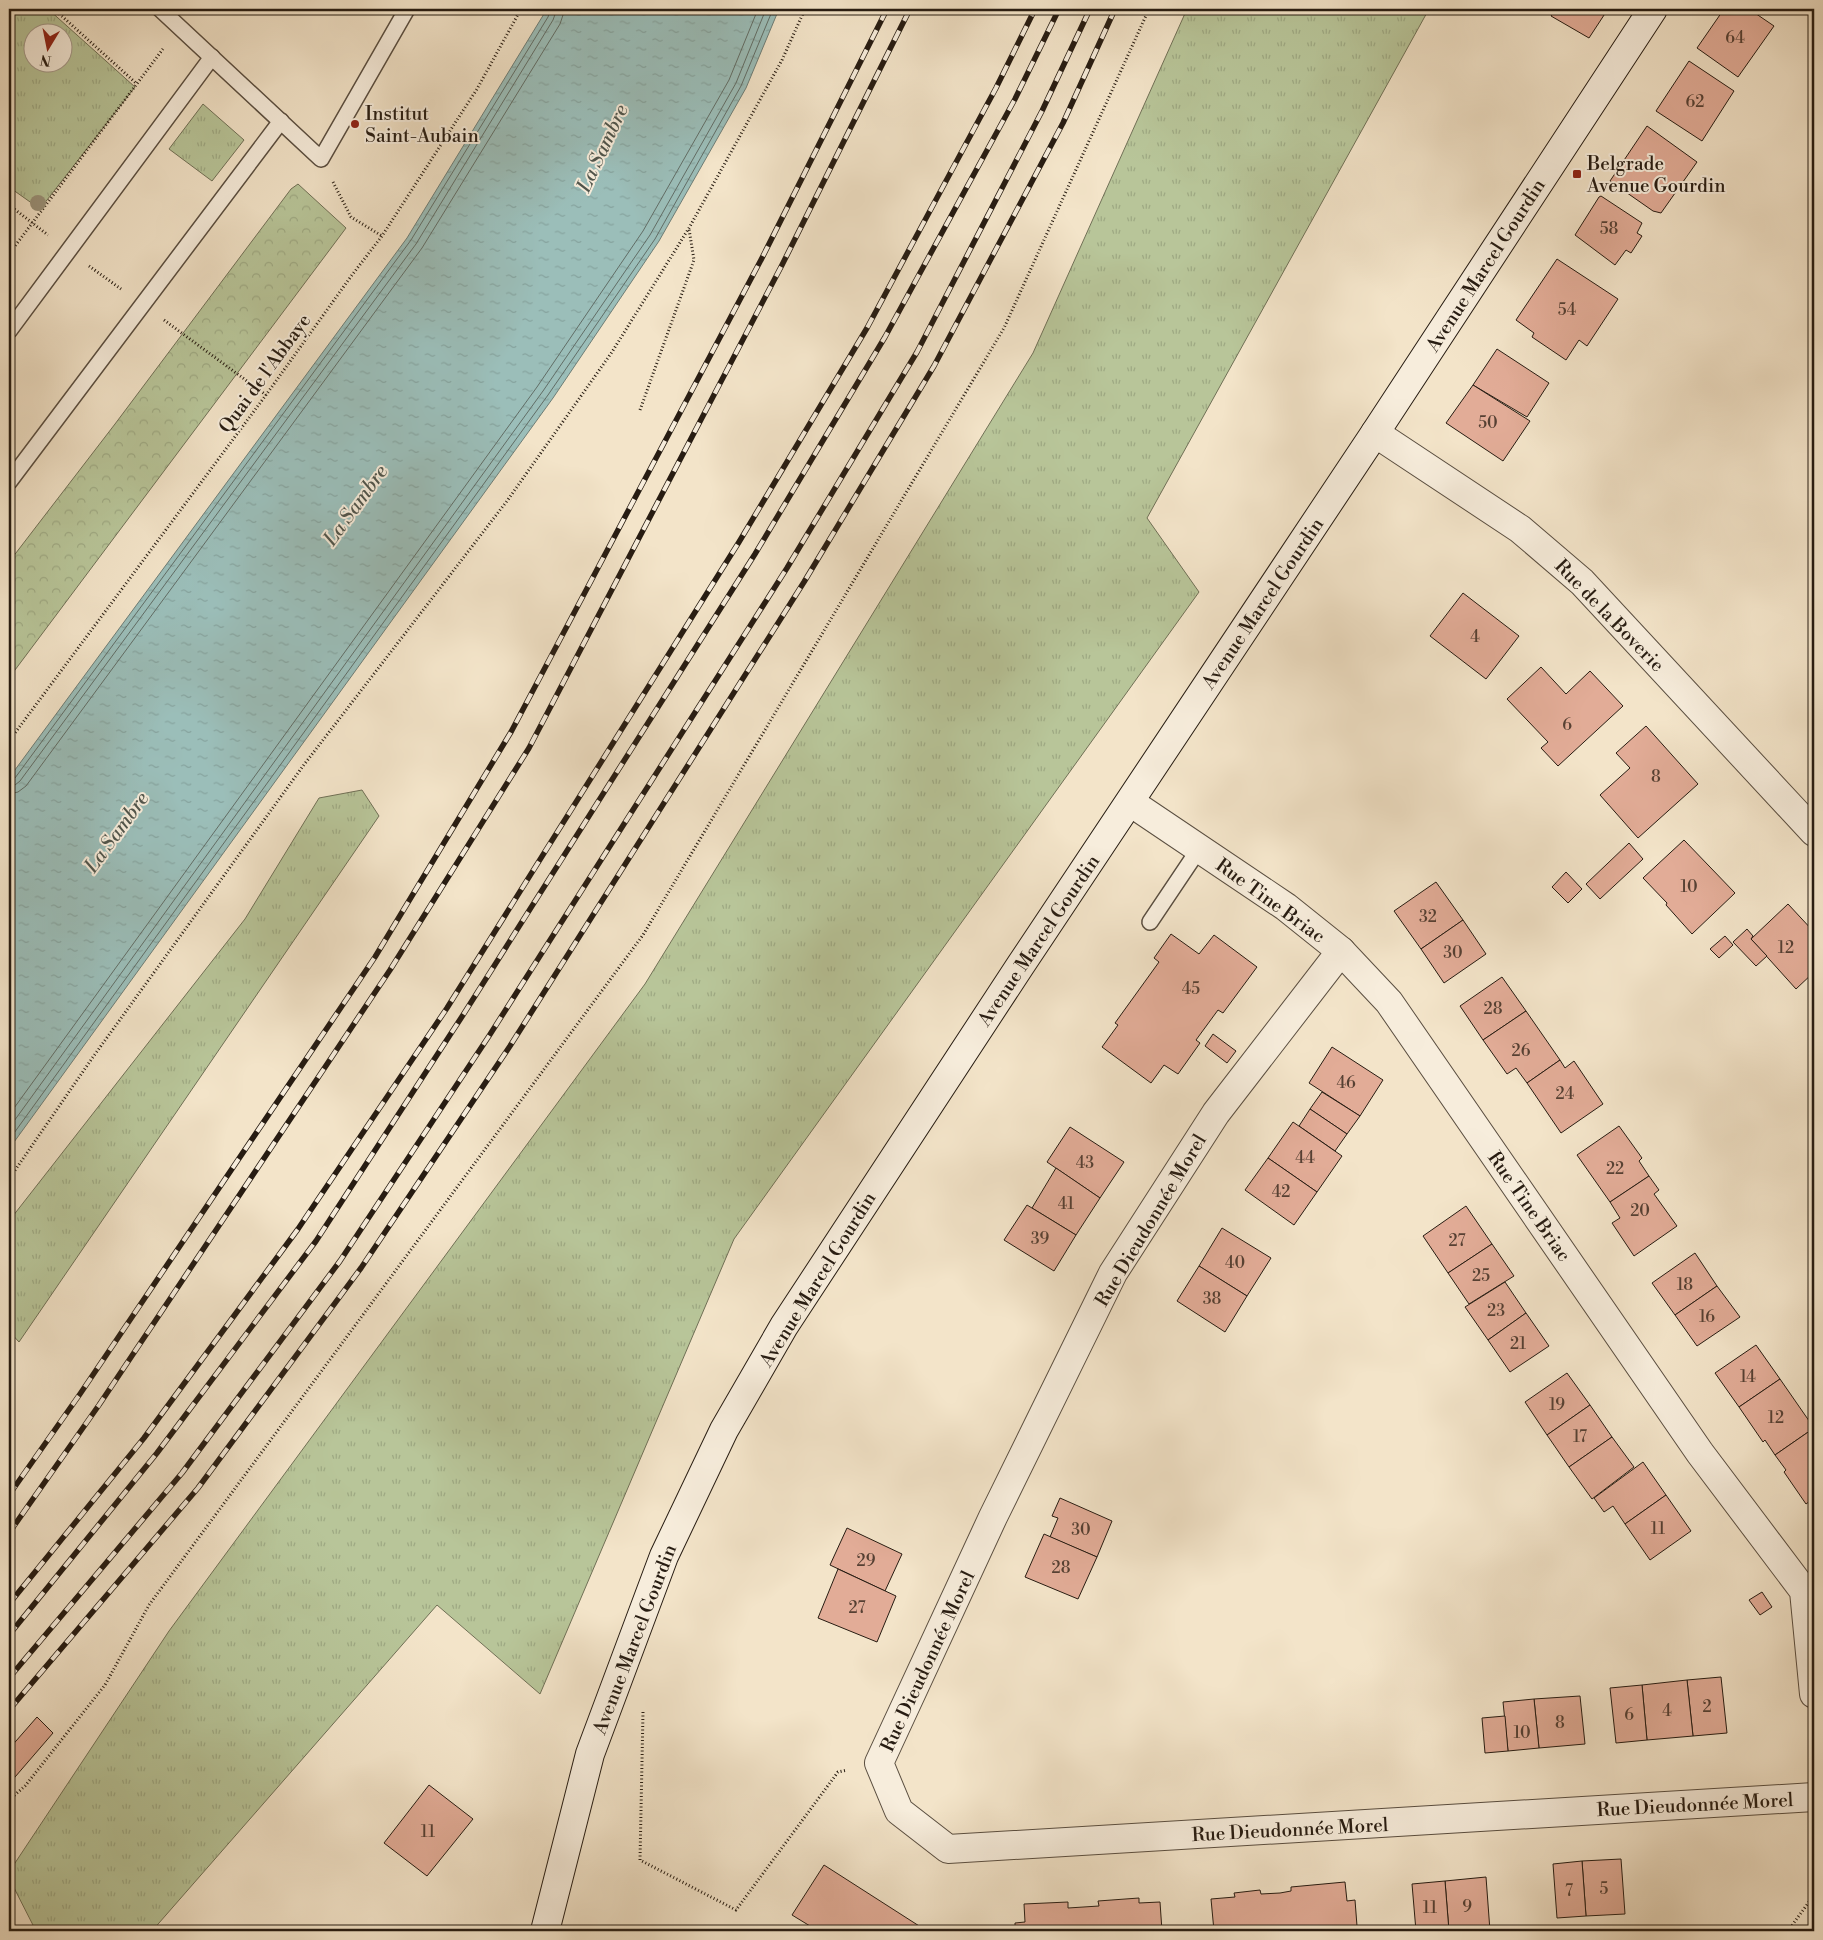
<svg xmlns="http://www.w3.org/2000/svg" width="1823" height="1940" viewBox="0 0 1823 1940" font-family="'Libre Bodoni',serif">
<defs>
<pattern id="grass-tufts" width="24" height="20" patternUnits="userSpaceOnUse" patternTransform="scale(1.25)"><rect width="24" height="20" fill="#b8c599"/><path d="M3 7l-1-3M5 7V3M7 7l1-3M15 17l-1-3M17 17v-4M19 17l1-3" fill="none" stroke="#9ea983"/></pattern>
<pattern id="forest-crowns" width="20" height="18" patternUnits="userSpaceOnUse" patternTransform="scale(1.25)"><rect width="20" height="18" fill="#b8c599"/><path d="M2 6a3 3 0 1 1 6 0M12 15a3 3 0 1 1 6 0" fill="none" stroke="#9ea983"/></pattern>
<pattern id="water-ripples" width="26" height="14" patternUnits="userSpaceOnUse" patternTransform="scale(1.25)"><rect width="26" height="14" fill="#9bbeb9"/><path d="M2 4q2-2 4 0t4 0M15 11q2-2 4 0t4 0" fill="none" stroke="#86a39e"/></pattern>
</defs>
<rect width="100%" height="100%" fill="#f3e4c9"/>
<filter id="stains"><feTurbulence type="fractalNoise" baseFrequency=".004" numOctaves="4"/><feColorMatrix values="0 0 0 0 .2 0 0 0 0 .09 0 0 0 0 .02 0 0 0 .5 -.17"/></filter>
<radialGradient id="worn" r=".72"><stop offset=".6" stop-color="#630" stop-opacity="0"/><stop offset="1" stop-color="#630" stop-opacity=".3"/></radialGradient>
<!-- grass -->
<g fill="url(#grass-tufts)" stroke="#707056" fill-rule="evenodd">
<path d="M9,9H48L135,87L40,209L9,187ZM32,32H62V62H32Z"/>
<polygon points="1187,9 1429,9 1147,518 1199,592 734,1239 540,1694 437,1605 152,1931 36,1931 9,1878 9,1872 169,1631 645,984 1033,353"/>
<polygon points="203,104 244,140 212,181 169,149"/>
<polygon points="362,790 379,816 19,1342 9,1331 9,1221 245,919 319,798"/>
</g>
<!-- forest -->
<polygon fill="url(#forest-crowns)" stroke="#707056" points="298,184 346,228 9,678 9,562 115,424 291,189"/>
<!-- water -->
<polygon fill="url(#water-ripples)" stroke="#6d7d76" points="547,9 779,9 746,88 659,241 553,398 9,1149 9,778 407,238"/>
<g fill="none" stroke-linecap="round" stroke-linejoin="round">
<!-- shore -->
<g stroke="#616d66" stroke-width="1">
<polyline points="9,780 15,778 411,240 548,17 551,9"/>
<polyline points="9,786 15,785 20,781 416,244 553,20 557,9"/>
<polyline points="9,794 18,792 26,786 422,248 560,24 565,9"/>
<polyline points="9,1115 537,387 643,231 729,80 758,9"/>
<polyline points="9,1128 543,391 650,235 736,83 766,9"/>
<polyline points="9,1140 548,395 655,239 741,86 773,9"/>
</g>
</g>
<!-- building -->
<g fill="#e2ac97" stroke="#271c12">
<polygon points="1556,9 1608,9 1589,38 1551,16"/>
<polygon points="1724,9 1749,9 1774,26 1738,77 1697,48"/>
<polygon points="1689,61 1734,91 1702,141 1656,111"/>
<polygon points="1647,126 1697,162 1661,213 1653,211 1610,181"/>
<polygon points="1601,196 1642,223 1637,233 1642,236 1631,253 1626,250 1615,265 1575,235 1599,197"/>
<polygon points="1557,259 1618,299 1587,346 1579,340 1566,360 1532,337 1534,333 1516,320"/>
<polygon points="1497,349 1549,383 1527,417 1473,385"/>
<polygon points="1473,385 1530,421 1503,461 1446,423"/>
<polygon points="1463,593 1519,636 1486,679 1430,636"/>
<polygon points="1541,667 1566,694 1590,671 1623,706 1558,766 1541,748 1548,742 1507,699"/>
<polygon points="1646,726 1698,784 1638,838 1600,795 1630,768 1616,753"/>
<polygon points="1684,840 1735,893 1692,934 1666,905 1667,903 1643,878"/>
<polygon points="1629,843 1643,859 1600,899 1586,884"/>
<polygon points="1566,872 1582,889 1568,903 1552,887"/>
<polygon points="1436,882 1463,920 1421,949 1394,911"/>
<polygon points="1788,904 1814,932 1814,972 1796,989 1751,939"/>
<polygon points="1463,920 1486,954 1444,983 1421,949"/>
<polygon points="1747,929 1753,936 1751,939 1767,956 1756,966 1733,942"/>
<polygon points="1171,934 1199,954 1214,935 1257,967 1223,1013 1218,1010 1196,1040 1200,1043 1178,1074 1164,1065 1151,1083 1102,1047 1118,1025 1115,1023 1159,962 1154,958"/>
<polygon points="1725,936 1733,945 1719,958 1710,949"/>
<polygon points="1502,977 1526,1011 1483,1040 1460,1006"/>
<polygon points="1526,1011 1560,1060 1527,1083 1516,1068 1507,1074 1483,1040"/>
<polygon points="1213,1034 1236,1051 1227,1063 1205,1046"/>
<polygon points="1332,1047 1383,1080 1360,1116 1309,1083"/>
<polygon points="1560,1060 1565,1068 1574,1061 1603,1104 1561,1133 1527,1083"/>
<polygon points="1322,1092 1360,1116 1347,1134 1310,1109"/>
<polygon points="1310,1109 1347,1134 1335,1151 1299,1126"/>
<polygon points="1293,1122 1342,1156 1317,1192 1268,1158"/>
<polygon points="1619,1126 1642,1158 1639,1161 1649,1176 1610,1202 1577,1155"/>
<polygon points="1070,1127 1124,1162 1100,1198 1047,1162"/>
<polygon points="1268,1158 1317,1192 1294,1225 1245,1190"/>
<polygon points="1056,1168 1100,1198 1076,1235 1032,1208"/>
<polygon points="1649,1176 1659,1190 1654,1194 1677,1226 1634,1256 1612,1223 1620,1218 1610,1202"/>
<polygon points="1027,1205 1076,1235 1054,1271 1004,1240"/>
<polygon points="1466,1206 1492,1244 1448,1273 1423,1236"/>
<polygon points="1222,1228 1271,1258 1247,1296 1199,1266"/>
<polygon points="1492,1244 1514,1276 1469,1304 1448,1273"/>
<polygon points="1695,1253 1717,1286 1675,1315 1652,1283"/>
<polygon points="1199,1266 1247,1296 1225,1332 1177,1301"/>
<polygon points="1505,1282 1526,1313 1488,1340 1465,1307"/>
<polygon points="1717,1286 1740,1317 1697,1346 1675,1315"/>
<polygon points="1526,1313 1549,1346 1510,1372 1488,1340"/>
<polygon points="1756,1345 1780,1379 1739,1407 1715,1373"/>
<polygon points="1567,1373 1590,1405 1547,1435 1525,1402"/>
<polygon points="1780,1379 1814,1428 1775,1455 1765,1440 1763,1442 1739,1407"/>
<polygon points="1590,1405 1612,1437 1569,1467 1547,1435"/>
<polygon points="1814,1428 1814,1498 1806,1504 1784,1472 1786,1470 1775,1455"/>
<polygon points="1612,1437 1634,1467 1592,1499 1569,1467"/>
<polygon points="1643,1462 1666,1495 1625,1524 1613,1506 1604,1512 1594,1498"/>
<polygon points="1666,1495 1691,1531 1650,1560 1625,1524"/>
<polygon points="1060,1498 1112,1521 1097,1557 1050,1537 1058,1518 1052,1516"/>
<polygon points="847,1528 902,1554 885,1591 830,1565"/>
<polygon points="1044,1534 1097,1557 1078,1599 1025,1577"/>
<polygon points="838,1569 896,1596 877,1642 818,1618"/>
<polygon points="1762,1592 1772,1607 1760,1615 1749,1600"/>
<polygon points="1721,1677 1727,1733 1693,1736 1687,1680"/>
<polygon points="1687,1680 1693,1736 1647,1740 1642,1685"/>
<polygon points="1642,1685 1647,1740 1616,1743 1610,1688"/>
<polygon points="1580,1696 1585,1744 1539,1748 1534,1699"/>
<polygon points="1534,1699 1539,1748 1508,1751 1503,1702"/>
<polygon points="1505,1716 1508,1751 1485,1753 1482,1718"/>
<polygon points="37,1717 53,1733 9,1784 9,1749"/>
<polygon points="429,1785 473,1819 427,1876 384,1843"/>
<polygon points="1621,1859 1625,1914 1586,1916 1582,1861"/>
<polygon points="1582,1861 1586,1916 1557,1918 1553,1864"/>
<polygon points="824,1865 927,1931 806,1931 810,1926 792,1915"/>
<polygon points="1486,1877 1490,1931 1449,1931 1445,1881"/>
<polygon points="1445,1881 1449,1931 1416,1931 1412,1884"/>
<polygon points="1345,1882 1347,1901 1355,1900 1357,1926 1345,1927 1346,1931 1214,1931 1211,1899 1235,1897 1234,1893 1260,1890 1261,1894 1280,1893 1291,1891 1291,1887"/>
<polygon points="1139,1898 1139,1903 1160,1902 1162,1931 1015,1931 1015,1923 1025,1922 1024,1904 1068,1902 1068,1908 1099,1906 1098,1901"/>
</g>
<g fill="none" stroke-linecap="round" stroke-linejoin="round">
<!-- lane casing -->
<g stroke="#5a4e40" stroke-width="18">
<g id="lane">
<polyline points="160,9 321,159 407,9"/>
<polyline points="9,331 212,57"/>
<polyline points="9,482 281,121"/>
<polyline points="1150,922 1199,849"/>
</g>
</g>
<!-- street casing -->
<g stroke="#5a4e40" stroke-width="30">
<g id="street">
<polyline points="1375,433 1520,529 1582,582 1814,832"/>
<polyline points="1130,802 1286,907 1341,951 1389,1002 1700,1453 1804,1591 1814,1694"/>
<polyline points="1341,951 1216,1113 1113,1273 993,1517 879,1763 899,1811 948,1849 1814,1797"/>
</g>
</g>
<!-- secondary casing -->
<g stroke="#271c12" stroke-width="30">
<polyline id="secondary" points="545,1931 590,1754 664,1556 724,1430 784,1326 1020,966 1375,433 1653,9"/>
</g>
<!-- path -->
<g stroke="#271c12" stroke-width="3" stroke-dasharray="1 2.5" stroke-linecap="butt">
<polyline points="54,9 137,84"/>
<polyline points="333,182 351,217 382,236"/>
<polyline points="9,205 48,235"/>
<polyline points="9,254 163,49"/>
<polyline points="89,266 121,289"/>
<polyline points="164,320 266,395"/>
<polyline points="640,410 694,260 689,229"/>
<polyline points="9,741 266,395 352,275 382,236 477,89 521,9"/>
<polyline points="9,1179 93,1057 303,766 507,501 612,352 689,228 782,60 805,9"/>
<polyline points="643,1712 640,1860 736,1910 838,1772 847,1770"/>
<polyline points="9,1800 25,1786 105,1685 149,1605 643,935 1004,328 1149,9"/>
<polyline points="1788,1931 1814,1895"/>
</g>
<!-- lane -->
<use href="#lane" stroke="#f7eddc" stroke-width="15"/>
<!-- street -->
<use href="#street" stroke="#f7eddc" stroke-width="28"/>
<!-- secondary -->
<use href="#secondary" stroke="#f7eddc" stroke-width="28"/>
<!-- rail casing -->
<g stroke="#271c12" stroke-width="5.5">
<g id="rail">
<polyline points="9,1495 80,1394 375,957 511,732 762,258 887,9"/>
<polyline points="9,1533 99,1405 390,970 529,748 782,265 910,9"/>
<polyline points="9,1604 144,1438 298,1229 447,1008 739,542 867,328 996,88 1035,9"/>
<polyline points="9,1635 157,1453 316,1241 463,1015 755,554 885,337 1015,99 1059,9"/>
<polyline points="9,1678 182,1473 340,1261 489,1036 787,568 917,352 1042,111 1090,9"/>
<polyline points="9,1710 198,1488 361,1268 510,1046 804,582 934,366 1063,123 1115,9"/>
</g>
</g>
<!-- rail -->
<use href="#rail" stroke="#f7eddc" stroke-width="4" stroke-dasharray="11" stroke-linecap="butt"/>
</g>
<!-- trees -->
<circle fill="#9a927a" cx="38" cy="203" r="8"/>
<!-- markers -->
<g fill="#8f2418" stroke="#f7eddc" stroke-width="2">
<circle cx="355" cy="124" r="5"/>
<rect x="1572" y="169" width="10" height="10" rx="2.5"/>
</g>
<g text-anchor="middle" stroke-width="4" stroke-linejoin="round" paint-order="stroke">
<!-- number labels -->
<g font-size="16" fill="#564033">
<text x="1735" y="43">64</text>
<text x="1695" y="107">62</text>
<text x="1609" y="234">58</text>
<text x="1567" y="315">54</text>
<text x="1488" y="428">50</text>
<text x="1475" y="642">4</text>
<text x="1567" y="730">6</text>
<text x="1656" y="782">8</text>
<text x="1689" y="892">10</text>
<text x="1428" y="922">32</text>
<text x="1786" y="953">12</text>
<text x="1453" y="958">30</text>
<text x="1191" y="994">45</text>
<text x="1493" y="1014">28</text>
<text x="1521" y="1056">26</text>
<text x="1346" y="1088">46</text>
<text x="1565" y="1099">24</text>
<text x="1305" y="1163">44</text>
<text x="1085" y="1168">43</text>
<text x="1615" y="1174">22</text>
<text x="1281" y="1197">42</text>
<text x="1066" y="1209">41</text>
<text x="1640" y="1216">20</text>
<text x="1040" y="1244">39</text>
<text x="1457" y="1246">27</text>
<text x="1235" y="1268">40</text>
<text x="1481" y="1281">25</text>
<text x="1685" y="1290">18</text>
<text x="1212" y="1304">38</text>
<text x="1496" y="1316">23</text>
<text x="1707" y="1322">16</text>
<text x="1518" y="1349">21</text>
<text x="1748" y="1382">14</text>
<text x="1557" y="1410">19</text>
<text x="1776" y="1423">12</text>
<text x="1580" y="1442">17</text>
<text x="1658" y="1534">11</text>
<text x="1081" y="1535">30</text>
<text x="866" y="1566">29</text>
<text x="1061" y="1573">28</text>
<text x="857" y="1613">27</text>
<text x="1707" y="1712">2</text>
<text x="1667" y="1716">4</text>
<text x="1629" y="1720">6</text>
<text x="1560" y="1728">8</text>
<text x="1522" y="1738">10</text>
<text x="428" y="1837">11</text>
<text x="1604" y="1894">5</text>
<text x="1569" y="1896">7</text>
<text x="1467" y="1912">9</text>
<text x="1430" y="1913">11</text>
</g>
<!-- poi labels -->
<g font-size="19" fill="#271c12" stroke="#f7eddc" text-anchor="start">
<text x="365" y="120">Institut<tspan x="365" dy="22">Saint-Aubain</tspan></text>
<text x="1587" y="170">Belgrade<tspan x="1587" dy="22">Avenue Gourdin</tspan></text>
</g>
<!-- street labels -->
<g font-size="19" fill="#271c12" stroke="#f7eddc">
<text transform="translate(1485 265) rotate(-57)" y="7">Avenue Marcel Gourdin</text>
<text transform="translate(264 373) rotate(-54)" y="7">Quai de l'Abbaye</text>
<text transform="translate(1262 603) rotate(-56)" y="7">Avenue Marcel Gourdin</text>
<text transform="translate(1610 615) rotate(46)" y="7">Rue de la Boverie</text>
<text transform="translate(1271 900) rotate(36)" y="7">Rue Tine Briac</text>
<text transform="translate(1038 940) rotate(-56)" y="7">Avenue Marcel Gourdin</text>
<text transform="translate(1530 1206) rotate(55)" y="7">Rue Tine Briac</text>
<text transform="translate(1150 1220) rotate(-59)" y="7">Rue Dieudonnée Morel</text>
<text transform="translate(817 1279) rotate(-58)" y="7">Avenue Marcel Gourdin</text>
<text transform="translate(634 1639) rotate(-69)" y="7">Avenue Marcel Gourdin</text>
<text transform="translate(927 1661) rotate(-65)" y="7">Rue Dieudonnée Morel</text>
<text transform="translate(1695 1804) rotate(-3)" y="7">Rue Dieudonnée Morel</text>
<text transform="translate(1290 1829) rotate(-3)" y="7">Rue Dieudonnée Morel</text>
</g>
<!-- water labels -->
<g font-size="20" font-style="italic" fill="#50554c" stroke="#f7eddc">
<text transform="translate(602 148) rotate(-65)" y="7">La Sambre</text>
<text transform="translate(355 505) rotate(-54)" y="7">La Sambre</text>
<text transform="translate(116 832) rotate(-54)" y="7">La Sambre</text>
</g>
</g>
<!-- margin -->
<rect width="1823" height="1940" fill="none" stroke="#f3e4c9" stroke-width="30"/>
<rect x="10" y="10" width="1803" height="1920" fill="none" stroke="#271c12" stroke-width="2.5"/>
<rect x="15" y="15" width="1793" height="1910" fill="none" stroke="#271c12"/>
<!-- north arrow -->
<g transform="translate(48 48) rotate(190)"><circle r="24" fill="#f7eddc" stroke="#a4998b"/>
<path d="M0-4L9 19L0 12L-9 19Z" fill="#8f2418"/>
<text y="-8" font-size="14" font-weight="bold" text-anchor="middle" fill="#271c12">N</text>
</g>
<rect width="100%" height="100%" filter="url(#stains)"/>
<rect width="100%" height="100%" fill="url(#worn)"/>
</svg>
